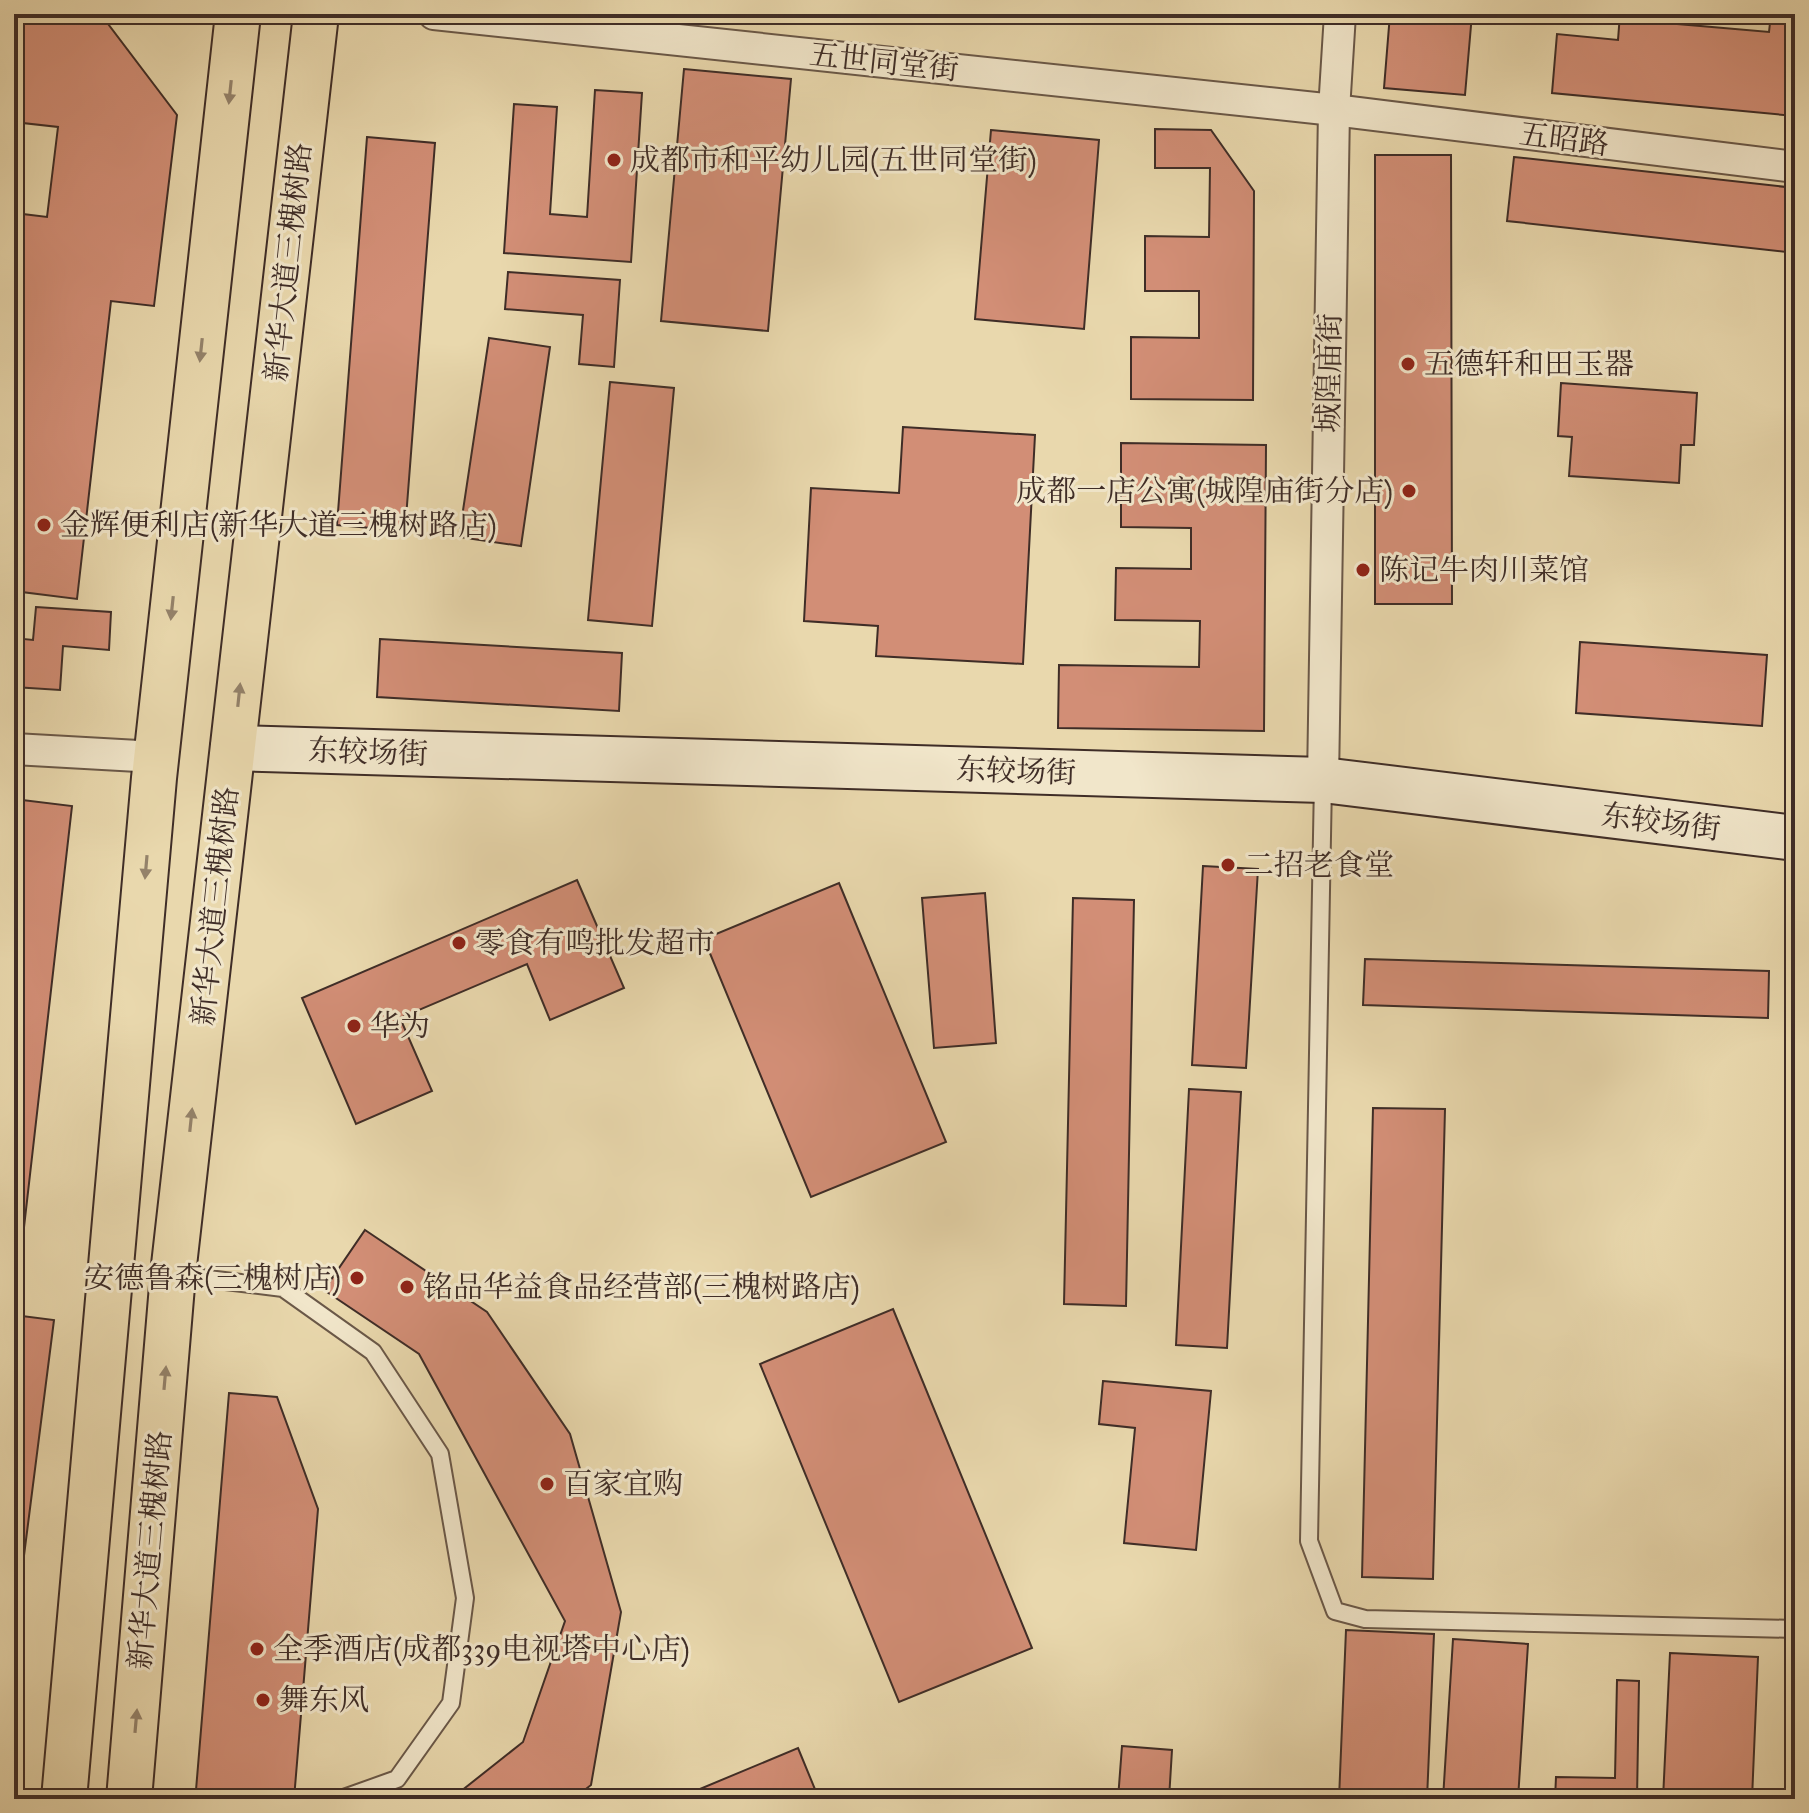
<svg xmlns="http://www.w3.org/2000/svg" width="1809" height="1813" viewBox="0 0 1809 1813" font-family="'IM FELL Great Primer','Noto Serif SC',serif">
<rect width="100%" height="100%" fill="#e9d8ad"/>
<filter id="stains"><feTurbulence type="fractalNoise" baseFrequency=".0025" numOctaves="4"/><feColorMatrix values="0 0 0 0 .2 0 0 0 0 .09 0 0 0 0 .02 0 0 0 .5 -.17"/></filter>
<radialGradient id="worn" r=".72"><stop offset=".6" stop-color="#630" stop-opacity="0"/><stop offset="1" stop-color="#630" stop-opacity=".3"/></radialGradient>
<!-- building -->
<g fill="#d28e76" stroke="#3f2d27" stroke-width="2">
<polygon points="14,14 58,14 105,20 177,115 154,306 111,301 77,599 14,591 14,213 47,217 58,127 14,122"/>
<polygon points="1390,14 1472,14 1465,95 1384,88"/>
<polygon points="1620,14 1679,14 1678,24 1769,32 1771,14 1795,14 1795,116 1552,93 1557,34 1618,40"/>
<polygon points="684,69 791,79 768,331 661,321"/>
<polygon points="595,90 642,93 631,262 504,253 514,104 557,107 550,214 587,217"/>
<polygon points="1155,129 1211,130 1254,191 1253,400 1131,399 1131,337 1199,338 1199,291 1145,291 1145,236 1209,237 1210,168 1155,168"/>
<polygon points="991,130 1099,140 1084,329 975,319"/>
<polygon points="367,137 435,143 405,531 337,525"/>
<polygon points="1375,155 1451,155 1452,604 1375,604"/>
<polygon points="1514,157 1795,188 1795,253 1507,221"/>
<polygon points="508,272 620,280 614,367 579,364 583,315 505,309"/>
<polygon points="489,338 550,347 521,546 459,537"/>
<polygon points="610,382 674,388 652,626 588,620"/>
<polygon points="1561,383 1697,393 1694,445 1681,445 1679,483 1569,476 1572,437 1558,436"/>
<polygon points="903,427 1035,435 1023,664 876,656 878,626 804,621 811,488 899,493"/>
<polygon points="1121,443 1266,445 1264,731 1058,728 1059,665 1199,667 1200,621 1115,620 1116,568 1191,569 1191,528 1121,527"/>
<polygon points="36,607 111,612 109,650 63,646 60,690 14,687 14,638 33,640"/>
<polygon points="380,639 622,653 619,711 377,697"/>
<polygon points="1580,642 1767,655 1762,726 1576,713"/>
<polygon points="14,799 72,806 23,1236 14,1234 14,892 18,856 14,856"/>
<polygon points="1203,866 1258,869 1246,1068 1192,1065"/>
<polygon points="577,880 624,988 550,1020 527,964 400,1018 432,1091 356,1124 302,998"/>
<polygon points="839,883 946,1142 811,1197 704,939"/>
<polygon points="985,893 996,1043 934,1048 922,898"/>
<polygon points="1073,898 1134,900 1126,1306 1064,1304"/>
<polygon points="1365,959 1769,971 1768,1018 1363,1005"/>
<polygon points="1189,1089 1241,1092 1227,1348 1176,1345"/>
<polygon points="1373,1108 1445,1109 1433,1579 1362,1577"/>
<polygon points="365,1230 487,1312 570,1434 621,1612 591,1785 573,1799 451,1799 523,1742 565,1621 419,1354 324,1290"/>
<polygon points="893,1309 1032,1648 899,1702 760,1364"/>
<polygon points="14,1315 54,1320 14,1634"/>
<polygon points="1103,1381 1211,1391 1196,1550 1124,1543 1135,1428 1099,1424"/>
<polygon points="229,1393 277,1397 318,1509 294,1799 196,1790"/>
<polygon points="1346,1630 1434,1634 1427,1799 1339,1799"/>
<polygon points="1453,1639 1528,1644 1518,1799 1443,1799"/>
<polygon points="1670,1653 1758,1657 1752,1799 1663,1799"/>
<polygon points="1617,1680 1639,1681 1637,1799 1555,1799 1556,1777 1615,1778"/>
<polygon points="1122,1746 1172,1750 1169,1799 1118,1799"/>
<polygon points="798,1748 819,1799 676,1799"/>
</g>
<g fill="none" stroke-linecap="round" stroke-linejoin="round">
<!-- lane casing -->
<g stroke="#6a5848" stroke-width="20">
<g id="lane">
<polyline points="1323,782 1309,1541 1335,1611 1365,1619 1795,1629"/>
<polyline points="175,1275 283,1288 373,1352 440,1454 465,1598 451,1703 397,1779 341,1799"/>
</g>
</g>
<!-- street casing -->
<g stroke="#6a5848" stroke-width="34">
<g id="street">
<polyline points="434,14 1334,110 1795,167"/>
<polyline points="14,749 156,757"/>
<polyline points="1323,780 1334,110 1340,14"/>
</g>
</g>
<!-- secondary casing -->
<g stroke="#3f2d27" stroke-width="48">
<polyline id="secondary" points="233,748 1323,780 1795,838"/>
</g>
<!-- primary casing -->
<g stroke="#3f2d27" stroke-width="48">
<g id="primary">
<polyline points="64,1799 154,778 238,14"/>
<polyline points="129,1799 173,1274 316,14"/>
</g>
</g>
<!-- lane -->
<use href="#lane" stroke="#f1e6ca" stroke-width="16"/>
<!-- street -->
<use href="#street" stroke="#f1e6ca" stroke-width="30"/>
<!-- secondary -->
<use href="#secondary" stroke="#f1e6ca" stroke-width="44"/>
<!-- primary -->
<use href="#primary" stroke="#e9d8ad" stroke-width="44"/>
</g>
<!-- one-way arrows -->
<defs><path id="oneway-solid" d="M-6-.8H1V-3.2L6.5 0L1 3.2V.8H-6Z" transform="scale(2)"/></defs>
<g fill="#94826a">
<use href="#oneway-solid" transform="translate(230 92) rotate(96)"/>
<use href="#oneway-solid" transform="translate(201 350) rotate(96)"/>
<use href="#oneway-solid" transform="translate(172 608) rotate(96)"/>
<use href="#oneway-solid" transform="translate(239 695) rotate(-84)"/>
<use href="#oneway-solid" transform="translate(146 867) rotate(95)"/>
<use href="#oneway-solid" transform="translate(191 1120) rotate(-84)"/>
<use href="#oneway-solid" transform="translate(165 1378) rotate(-85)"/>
<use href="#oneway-solid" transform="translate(136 1721) rotate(-85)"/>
</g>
<!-- markers -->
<g fill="#8f2418" stroke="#f1e6ca" stroke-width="3">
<circle cx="614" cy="160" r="8"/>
<circle cx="1408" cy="364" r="8"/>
<circle cx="1409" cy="491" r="8"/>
<circle cx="44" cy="525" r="8"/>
<circle cx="1363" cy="570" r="8"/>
<circle cx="1228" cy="865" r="8"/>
<circle cx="459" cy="943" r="8"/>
<circle cx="354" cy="1026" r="8"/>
<circle cx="357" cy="1278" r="8"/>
<circle cx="407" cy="1287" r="8"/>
<circle cx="547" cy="1484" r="8"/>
<circle cx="257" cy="1649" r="8"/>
<circle cx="263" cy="1700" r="8"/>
</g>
<g text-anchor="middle" stroke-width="6" stroke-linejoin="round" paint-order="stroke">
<!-- street labels -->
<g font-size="30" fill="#3f2d27" stroke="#f1e6ca">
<text transform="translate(884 62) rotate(6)" y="10">五世同堂街</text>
<text transform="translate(1564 139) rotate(7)" y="10">五昭路</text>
<text transform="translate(288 262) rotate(-84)" y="10">新华大道三槐树路</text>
<text transform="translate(1329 373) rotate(-89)" y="10">城隍庙街</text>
<text transform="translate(368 752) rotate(2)" y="10">东较场街</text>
<text transform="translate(1016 771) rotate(2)" y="10">东较场街</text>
<text transform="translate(1661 822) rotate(7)" y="10">东较场街</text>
<text transform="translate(215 906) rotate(-84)" y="10">新华大道三槐树路</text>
<text transform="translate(150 1550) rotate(-85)" y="10">新华大道三槐树路</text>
</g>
<!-- poi labels -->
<g font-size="30" fill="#3f2d27" stroke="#f1e6ca" text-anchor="start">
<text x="630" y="170">成都市和平幼儿园(五世同堂街)</text>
<text x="1424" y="374">五德轩和田玉器</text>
<text x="1393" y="501" text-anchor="end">成都一店公寓(城隍庙街分店)</text>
<text x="60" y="535">金辉便利店(新华大道三槐树路店)</text>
<text x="1379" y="580">陈记牛肉川菜馆</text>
<text x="1244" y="875">二招老食堂</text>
<text x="475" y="953">零食有鸣批发超市</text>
<text x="370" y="1036">华为</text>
<text x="341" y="1288" text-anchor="end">安德鲁森(三槐树店)</text>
<text x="423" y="1297">铭品华益食品经营部(三槐树路店)</text>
<text x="563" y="1494">百家宜购</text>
<text x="273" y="1659">全季酒店(成都339电视塔中心店)</text>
<text x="279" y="1710">舞东风</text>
</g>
</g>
<!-- margin -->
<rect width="1809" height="1813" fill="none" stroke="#e9d8ad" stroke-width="48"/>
<rect x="16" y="16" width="1777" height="1781" fill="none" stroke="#3f2d27" stroke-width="4"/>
<rect x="24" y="24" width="1761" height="1765" fill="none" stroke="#3f2d27" stroke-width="2"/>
<rect width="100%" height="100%" filter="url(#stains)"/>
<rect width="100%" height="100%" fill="url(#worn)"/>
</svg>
